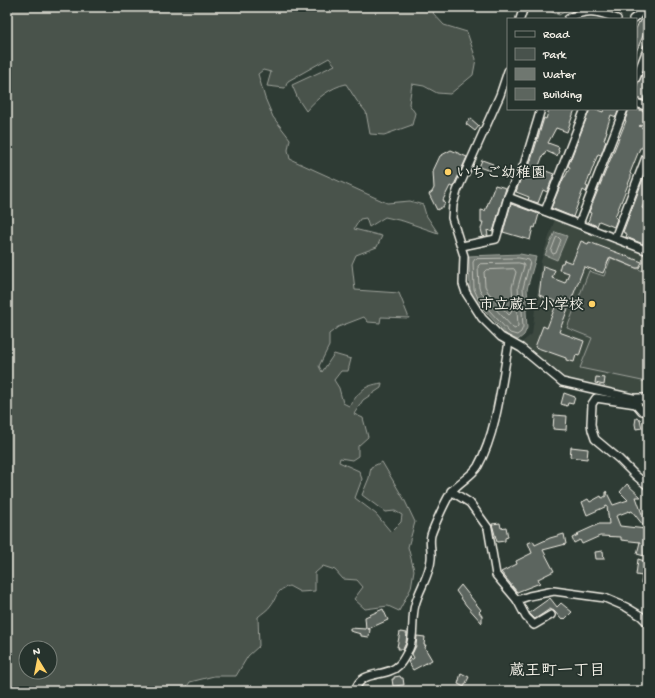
<svg xmlns="http://www.w3.org/2000/svg" width="655" height="698" viewBox="0 0 655 698" font-family="'Gochi Hand','Klee One',sans-serif">
<rect width="100%" height="100%" fill="#2e3b34"/>
<filter id="ink" filterUnits="userSpaceOnUse"><feTurbulence type="fractalNoise" baseFrequency=".025" numOctaves="2"/><feDisplacementMap in="SourceGraphic" scale="8" xChannelSelector="R" yChannelSelector="G"/><feConvolveMatrix kernelMatrix="1 2 1 2 8 2 1 2 1" color-interpolation-filters="sRGB"/></filter>
<g filter="url(#ink)">
<!-- built -->
<polygon fill="#3c4841" points="555,219 648,256 648,394 644,395 637,395 565,380 521,343 532,334 541,261"/>
<!-- green -->
<g fill="#48524c" stroke="#9ea29a" fill-rule="evenodd">
<path d="M7,7H436L433,13L444,25L467,32L476,59L473,75L450,94L437,93L424,86L412,84L409,104L415,113L412,125L384,135L370,134L366,112L357,101L346,84C331,87 316,99 306,111L298,99L292,85L335,65L329,58L288,81L285,88L267,86L271,72L263,70L258,74L265,98L273,117L290,139L288,150L290,159L387,203L410,201L423,205L426,215L438,233L403,221L385,217L369,227L366,218L360,219L354,229L382,236L377,247L356,255L352,264L355,290L399,293L409,318L381,317L380,323L368,322L364,317L338,327L329,334V346L319,366L322,372L334,354L351,359L348,371H341L334,380L339,388L343,403L349,406C361,391 362,386 382,383L381,388L363,400L354,414L363,418L368,437L358,446V456L352,460L340,458L339,462L359,471L362,479L355,498L376,514L391,532L401,522L402,515L395,511L385,512L362,495L369,478L371,467L382,462L405,501L415,522L408,547L414,570L411,588L399,611L388,606L365,609L354,599L363,587L357,580L343,579L335,570L323,566L315,573V591L300,592L289,586C275,591 278,596 271,605C268,610 262,613 258,617L259,646L248,656L236,676H214L190,682L184,691H7ZM26,648H50V672H26Z"/>
<polygon points="549,7 573,7 559,15 550,11"/>
<polygon points="611,258 648,273 647,382 580,368 592,338 567,328 589,271 604,276"/>
</g>
<!-- water -->
<g fill="#6f7770" stroke="#a4a8a0">
<polygon points="555,232 567,236 557,260 545,255"/>
<polygon points="520,254 536,257 527,289 528,301 526,311 527,328 524,335 518,340 508,336 475,300 470,290 469,256"/>
</g>
<g fill="none" stroke-linecap="round" stroke-linejoin="round">
<!-- shore -->
<g stroke="#bfc0b8" stroke-width="1">
<polygon points="558,237 561,240 556,253 553,254 551,251 556,238"/>
<polygon points="519,258 529,260 530,262 523,288 524,301 522,311 523,327 521,332 517,335 510,333 478,298 474,289 473,262 475,259"/>
<polygon points="519,263 523,264 524,266 518,287 519,301 517,310 518,326 515,329 513,328 483,295 479,288 478,266 480,264"/>
<polygon points="514,269 516,272 512,287 513,302 511,313 509,315 488,292 485,286 484,272 486,270"/>
</g>
</g>
<!-- building -->
<g fill="#5c655e" stroke="#f4f1e8" fill-rule="evenodd">
<polygon points="648,7 648,24 636,52 636,29 639,22 640,23 641,20 643,20"/>
<polygon points="648,61 648,95 646,94 643,100 636,98 636,88"/>
<polygon points="549,109 575,109 567,132 556,128 548,143 559,147 558,150 559,151 557,156 546,151 544,156 543,155 540,163 538,168 554,174 547,192 543,190 538,203 528,200 529,197 516,192 520,180 529,167 544,118 546,119"/>
<polygon points="590,109 595,109 603,112 604,109 619,109 616,117 611,115 606,131 607,131 604,140 606,141 601,155 598,154 586,186 588,187 586,192 583,190 573,217 551,208 564,177 565,177 570,167 568,166"/>
<polygon points="629,109 638,109 648,114 648,122 639,126 648,130 648,141 646,147 643,146 642,148 640,148 630,173 631,174 631,177 615,217 617,219 614,227 599,221 597,226 588,222 591,213 589,212 626,121 625,120"/>
<polygon points="470,118 479,126 475,131 466,124"/>
<polygon points="451,150 467,157 453,187 450,186 443,200 445,203 444,204 444,206 437,210 429,194 432,192 434,188 433,171 440,156"/>
<polygon points="482,160 493,164 490,171 479,167"/>
<polygon points="648,166 648,193 642,208 648,210 648,236 646,235 643,244 626,237 627,234 623,232"/>
<polygon points="495,185 506,188 493,232 487,230 488,236 483,237 481,229 483,222 481,222 481,210 485,211"/>
<polygon points="511,204 539,214 535,228 533,227 530,240 503,232"/>
<polygon points="581,241 588,244 589,242 642,262 639,268 636,268 610,257 603,273 585,267 584,267 559,332 584,341 579,356 576,355 574,362 566,360 566,358 535,347 543,326 547,328 557,302 539,295 543,266 555,270 552,278 565,283 569,273 559,270 561,263 563,263 564,260 572,263"/>
<polygon points="596,377 605,378 604,385 595,383"/>
<polygon points="564,393 575,397 573,404 568,403 567,406 561,404"/>
<polygon points="554,415 567,416 566,430 553,429"/>
<polygon points="636,418 640,419 642,428 636,429 635,424"/>
<polygon points="571,447 588,449 587,459 570,457"/>
<path d="M627,484L641,497H636L642,514L648,509V537L644,556L637,554L640,542L621,540V537L600,536L582,544L580,540L574,543L572,538L578,535L577,534L599,524H609L607,506L587,515L582,502L588,499L590,502L601,496L602,498L606,496V491L613,505L628,500L620,492ZM629,511V512L632,511L646,529L620,526L616,516Z"/>
<polygon points="500,523 501,528 506,527 508,537 505,538 505,541 497,542 492,524"/>
<polygon points="564,534 566,544 543,550 554,571 538,579 540,583 517,592 501,572 517,564 516,561 532,553 528,543 533,541 535,545 550,538"/>
<polygon points="603,551 604,559 596,559 595,552"/>
<polygon points="638,559 648,562 648,582 645,586 641,583 642,576 636,575"/>
<polygon points="461,585 481,610 479,612 482,616 482,623 466,605 456,591"/>
<polygon points="550,598 557,607 561,603 572,612 565,619 564,618 562,620 554,611 550,609 535,619 529,613"/>
<polygon points="383,609 388,620 368,629 370,629 369,637 361,636 361,634 350,631 350,628 366,629 365,617"/>
<polygon points="400,632 407,633 406,643 403,649 398,649 399,647 397,647"/>
<polygon points="417,636 425,637 424,645 426,645 425,648 432,660 413,670 408,662 414,658 412,654 416,646"/>
<polygon points="461,673 469,677 464,687 458,684"/>
<polygon points="400,676 401,678 403,678 404,685 393,686 392,679 394,679 394,677"/>
</g>
<g fill="none" stroke-linecap="round" stroke-linejoin="round">
<!-- minor casing -->
<g stroke="#f4f1e8" stroke-width="10">
<g id="minor">
<polyline points="520,19 524,7"/>
<path d="M568,19C584,8 599,11 617,19"/>
<polyline points="633,19 637,16 643,7"/>
<polyline points="508,71 500,95 457,191 453,205 452,218 464,256 463,284 466,293 482,318 501,337 521,348 562,382 637,399 636,404 642,411 648,411"/>
<polyline points="636,78 648,47"/>
<polyline points="636,103 648,107"/>
<polyline points="508,197 648,251"/>
<polyline points="545,211 585,109"/>
<polyline points="579,224 624,109"/>
<polyline points="615,238 648,152"/>
<polyline points="462,246 496,239 508,197 516,178 524,165 541,109"/>
<polyline points="636,404 596,398 592,404 591,424 592,430 595,439 619,459 635,475 648,486"/>
<polyline points="451,491 470,503 488,528 496,575 517,600 526,617 534,625 551,615"/>
<polyline points="517,600 529,596 554,591 605,598 626,607 641,616 648,623"/>
<path d="M355,691C361,668 386,679 399,665C403,661 406,654 409,649C415,637 411,619 415,605C419,589 430,575 431,559C432,551 429,542 431,535C434,526 447,497 452,491C459,482 472,476 478,466C497,432 502,380 509,342"/>
</g>
</g>
<!-- tertiary casing -->
<g stroke="#f4f1e8" stroke-width="12">
<polyline id="tertiary" points="637,399 648,399"/>
</g>
<!-- minor -->
<use href="#minor" stroke="#26332d" stroke-width="7"/>
<!-- tertiary -->
<use href="#tertiary" stroke="#26332d" stroke-width="9"/>
</g>
</g>
<!-- markers -->
<g fill="#ffd166" stroke="#26332d" stroke-width="1.5">
<circle cx="448" cy="172" r="4"/>
<circle cx="592" cy="304" r="4"/>
</g>
<g text-anchor="middle" stroke-width="3.5" stroke-linejoin="round" paint-order="stroke">
<!-- poi labels -->
<g font-size="15" font-weight="bold" fill="#f4f1e8" stroke="#26332d" text-anchor="start">
<text x="456" y="177">いちご幼稚園</text>
<text x="584" y="309" text-anchor="end">市立蔵王小学校</text>
</g>
<!-- neighbourhood labels -->
<g font-size="16" font-weight="bold" fill="#f4f1e8" stroke="#26332d">
<text x="557" y="675">蔵王町一丁目</text>
</g>
</g>
<!-- margin -->
<rect width="655" height="698" fill="none" stroke="#26332d" stroke-width="24"/>
<rect x="12" y="12" width="631" height="674" fill="none" stroke="#f4f1e8" stroke-width="1.5" filter="url(#ink)"/>
<!-- legend -->
<rect x="507" y="18" width="130" height="92" fill="#26332d" stroke="#787f78"/>
<rect x="515" y="31" width="20" height="6" fill="#26332d" stroke="#787f78"/>
<text x="543" y="38" font-size="12" fill="#f4f1e8">Road</text>
<rect x="515" y="48" width="20" height="12" fill="#48524c" stroke="#787f78"/>
<text x="543" y="58" font-size="12" fill="#f4f1e8">Park</text>
<rect x="515" y="68" width="20" height="12" fill="#6f7770" stroke="#787f78"/>
<text x="543" y="78" font-size="12" fill="#f4f1e8">Water</text>
<rect x="515" y="88" width="20" height="12" fill="#5c655e" stroke="#787f78"/>
<text x="543" y="98" font-size="12" fill="#f4f1e8">Building</text>
<!-- north arrow -->
<g transform="translate(38 660) rotate(350)"><circle r="19" fill="#26332d" stroke="#787f78"/>
<path d="M0-3L7 15L0 10L-7 15Z" fill="#ffd166"/>
<text y="-6" font-size="11" font-weight="bold" text-anchor="middle" fill="#f4f1e8">N</text>
</g>
</svg>
